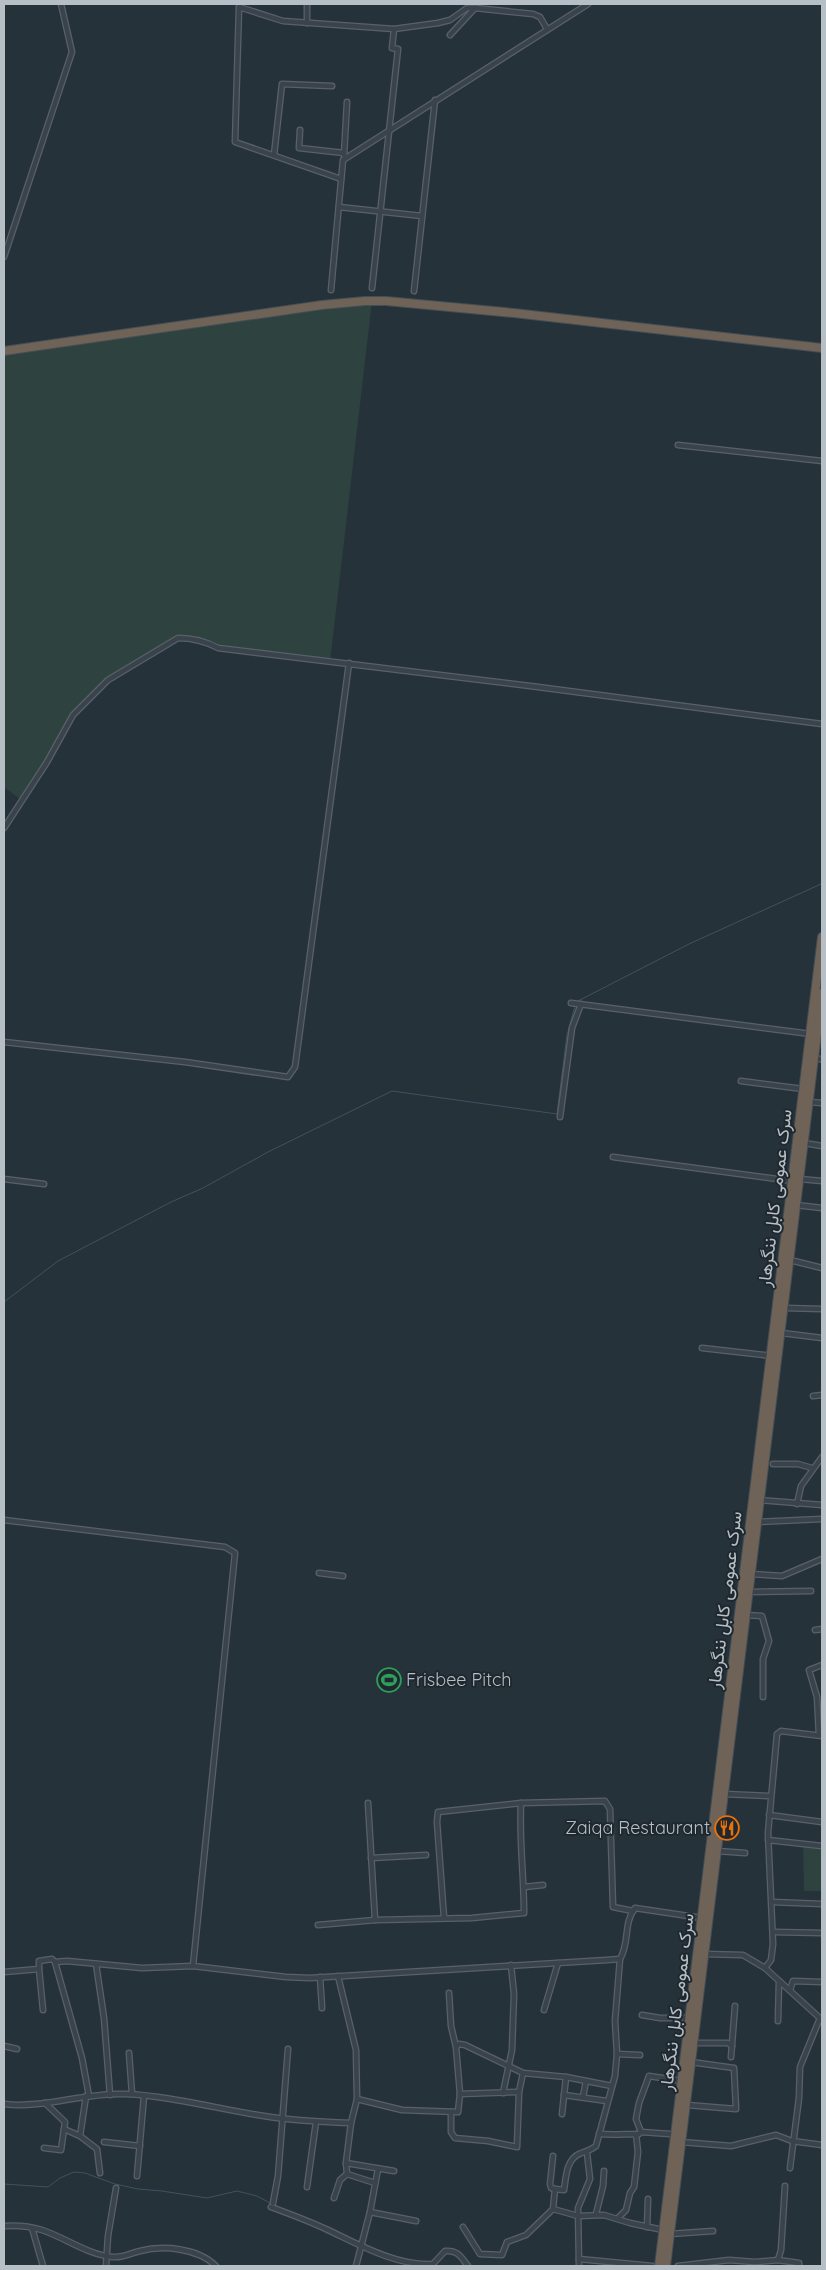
<svg xmlns="http://www.w3.org/2000/svg" width="826" height="2270" viewBox="0 0 826 2270" font-family="Quicksand,Vazirmatn,sans-serif">
<rect width="100%" height="100%" fill="#26323a"/>
<!-- green -->
<g fill="#2e423f">
<polygon points="372,301 330,662 218,648 204,641 178,638 108,680 73,715 47,762 20,799 4,787 4,351"/>
<polygon points="803,1842 822,1844 822,1891 804,1891"/>
</g>
<g fill="none" stroke-linecap="round" stroke-linejoin="round">
<!-- stream -->
<g stroke="#3e5261" stroke-width="1">
<polyline points="576,1002 689,944 821,884"/>
<polyline points="4,1302 58,1261 171,1202 203,1188 268,1152 392,1091 557,1114 567,1035 575,1006"/>
<polyline points="4,2184 48,2187 60,2178 74,2172 85,2173 115,2184 138,2189 162,2191 207,2198 237,2191 257,2196 279,2208"/>
<polyline points="306,2218 330,2229"/>
<polyline points="370,2247 406,2260"/>
</g>
<!-- street casing -->
<g stroke="#586169" stroke-width="7">
<g id="street">
<polyline points="307,23 307,4"/>
<polyline points="450,35 475,8"/>
<polyline points="300,130 299,148 344,153"/>
<polyline points="274,155 282,84 332,86"/>
<polyline points="344,155 347,102"/>
<polyline points="341,179 235,142 239,7 283,21 394,29 438,23 450,20 467,8 475,8 533,14 540,17 547,29"/>
<polyline points="339,207 422,216"/>
<polyline points="4,257 72,52 61,4"/>
<polyline points="372,288 398,49 392,48 394,29"/>
<polyline points="331,290 343,160 588,4"/>
<polyline points="414,291 435,100"/>
<polyline points="678,445 822,461"/>
<path d="M4,828L47,762L73,715L108,680L178,638C194,638 205,641 218,648L538,687L822,724"/>
<polyline points="571,1003 811,1034"/>
<polyline points="4,1042 185,1062 288,1077 295,1067 349,663"/>
<polyline points="815,1059 822,1059"/>
<polyline points="741,1081 803,1089"/>
<polyline points="809,1102 822,1103"/>
<polyline points="560,1117 572,1028 581,1004"/>
<polyline points="804,1143 822,1146"/>
<polyline points="613,1157 792,1181"/>
<polyline points="4,1179 44,1184"/>
<polyline points="800,1179 822,1181"/>
<polyline points="796,1205 822,1208"/>
<polyline points="790,1260 822,1268"/>
<polyline points="785,1308 822,1309"/>
<polyline points="782,1333 822,1338"/>
<polyline points="702,1348 772,1356"/>
<polyline points="813,1396 822,1395"/>
<polyline points="773,1464 798,1464 812,1468"/>
<polyline points="760,1500 822,1505"/>
<polyline points="797,1504 801,1486 822,1457"/>
<polyline points="4,1520 225,1547 235,1553 193,1966"/>
<polyline points="757,1522 822,1519"/>
<polyline points="319,1573 343,1576"/>
<polyline points="751,1574 782,1576 822,1559"/>
<polyline points="748,1592 811,1591"/>
<polyline points="746,1615 762,1616 769,1641 763,1659 763,1697"/>
<polyline points="815,1630 822,1629"/>
<polyline points="819,1735 817,1697 809,1670 822,1665"/>
<polyline points="724,1794 770,1796"/>
<polyline points="368,1803 375,1920"/>
<polyline points="769,1815 822,1822"/>
<polyline points="768,1840 822,1846"/>
<polyline points="717,1851 745,1853"/>
<polyline points="371,1858 426,1855"/>
<polyline points="524,1887 543,1885"/>
<polyline points="772,1902 822,1904"/>
<polyline points="444,1918 437,1822 438,1812 521,1803 605,1801 610,1809 613,1907 633,1911"/>
<path d="M318,1925L375,1920L472,1918L524,1913C524,1876 519,1840 521,1803"/>
<polyline points="773,1932 822,1933"/>
<polyline points="704,1954 743,1955 765,1968 822,2020"/>
<polyline points="55,1962 82,2058 89,2096"/>
<polyline points="96,1964 104,2018 110,2095"/>
<polyline points="765,1968 771,1960 773,1944 768,1833 777,1734 781,1731 822,1736"/>
<polyline points="39,1969 43,2010"/>
<path d="M4,1972L39,1969V1961L52,1959L55,1962L67,1961L142,1968L193,1966L286,1977L310,1978L607,1960L620,1959C630,1943 623,1923 635,1908L702,1918"/>
<polyline points="338,1976 356,2050 357,2099 351,2123 346,2163 347,2174 375,2183"/>
<polyline points="320,1977 322,2008"/>
<polyline points="790,1990 793,1981 822,1982"/>
<polyline points="449,1993 451,2026 456,2047"/>
<polyline points="544,2010 558,1963"/>
<polyline points="642,2015 660,2018 689,2018"/>
<polyline points="778,2021 779,1981"/>
<polyline points="693,2043 728,2043 732,2046"/>
<polyline points="4,2046 17,2049"/>
<polyline points="129,2053 132,2094"/>
<polyline points="617,2054 640,2055"/>
<polyline points="731,2057 735,2006"/>
<polyline points="503,2093 512,2050 514,1994 511,1965"/>
<polyline points="460,2094 519,2092"/>
<polyline points="564,2095 607,2101"/>
<polyline points="583,2097 586,2081"/>
<polyline points="357,2099 402,2110 458,2112 460,2094 456,2047 459,2044 465,2045 523,2073 566,2077 612,2086"/>
<path d="M4,2104C44,2109 84,2092 125,2094C172,2096 217,2109 264,2116C293,2121 322,2122 351,2123"/>
<polyline points="687,2105 736,2109 734,2068 691,2062"/>
<polyline points="451,2112 451,2132 455,2138 488,2141 517,2147 519,2092 523,2073"/>
<polyline points="562,2114 566,2077"/>
<polyline points="64,2129 80,2136 97,2149 100,2173"/>
<polyline points="641,2132 636,2119 639,2103 649,2076 682,2081"/>
<path d="M599,2134C613,2135 625,2134 639,2134L641,2132L670,2134L676,2136"/>
<polyline points="80,2136 86,2096"/>
<polyline points="104,2142 140,2146"/>
<polyline points="681,2142 731,2146 776,2135 792,2141 822,2145"/>
<polyline points="44,2148 61,2150 65,2122 45,2103"/>
<polyline points="553,2156 550,2184 551,2188 555,2189"/>
<polyline points="346,2163 394,2171"/>
<polyline points="790,2168 799,2098 800,2067 820,2018"/>
<polyline points="378,2169 370,2212 416,2221"/>
<polyline points="137,2176 144,2096"/>
<polyline points="307,2187 316,2122"/>
<polyline points="334,2198 340,2180 347,2174"/>
<polyline points="273,2203 278,2176 288,2049"/>
<path d="M271,2207C290,2214 309,2221 328,2230C360,2245 396,2266 433,2264L445,2251C458,2250 461,2257 468,2266"/>
<polyline points="553,2209 578,2216 604,2215 630,2223 663,2230"/>
<polyline points="596,2214 603,2186 604,2171"/>
<polyline points="618,2218 626,2210 630,2193 634,2187 638,2152 636,2134"/>
<path d="M4,2226C17,2225 29,2226 42,2230C66,2238 88,2255 113,2257C123,2258 131,2253 140,2251C163,2245 198,2248 216,2266"/>
<path d="M463,2227L480,2254L502,2255L507,2242L526,2235L553,2209L555,2189L564,2190C566,2178 566,2160 579,2154C585,2151 590,2151 596,2146L615,2076L617,2054L615,2021L620,1959"/>
<polyline points="647,2227 648,2199"/>
<polyline points="32,2228 43,2266"/>
<polyline points="670,2234 713,2231"/>
<polyline points="579,2259 652,2266"/>
<polyline points="778,2260 781,2250 785,2186"/>
<polyline points="106,2266 108,2236 116,2188"/>
<polyline points="356,2266 370,2212"/>
<polyline points="579,2266 578,2208 590,2179 587,2153"/>
<polyline points="678,2266 729,2260 755,2262 778,2260 799,2263 799,2266"/>
</g>
</g>
<!-- highway casing -->
<g stroke="#454e56" stroke-width="10">
<g id="highway">
<polyline points="4,351 322,305 365,301 386,301 514,313 822,348"/>
<polyline points="659,2266 822,937"/>
<polyline points="666,2266 822,993"/>
</g>
</g>
<!-- street -->
<use href="#street" stroke="#3a434b" stroke-width="4.5"/>
<!-- highway -->
<use href="#highway" stroke="#6f6358" stroke-width="8"/>
</g>
<!-- icons -->
<defs>
<g id="stadium-ring" transform="scale(1.25)"><circle r="9.5" fill="#1f282f" stroke="#2e9e5b" stroke-width="1.5"/><path d="M0-5a6.5 5 0 1 0 0 10a6.5 5 0 1 0 0-10ZM-3.5-1.8h7v3.6h-7Z" fill="#2e9e5b"/></g>
<g id="restaurant-ring" transform="scale(1.25)"><circle r="9.5" fill="#1f282f" stroke="#e8710a" stroke-width="1.5"/><path d="M-5-6h1v4h1v-4h1v4h1v-4h1v5L-1.5 .5V6h-2V.5L-5-1ZM5-6V6H3V1.5H1.5Q1.5-4 5-6Z" fill="#e8710a"/></g>
</defs>
<g fill-rule="evenodd">
<use href="#stadium-ring" x="389" y="1680"/>
<use href="#restaurant-ring" x="727" y="1828"/>
</g>
<g text-anchor="middle" stroke-width="4" stroke-linejoin="round" paint-order="stroke">
<!-- street labels -->
<g font-size="18" fill="#b6bec6" stroke="#1f282f">
<text transform="translate(775 1198) rotate(-83)" y="6">سرک عمومی کابل ننگرهار</text>
<text transform="translate(725 1600) rotate(-83)" y="6">سرک عمومی کابل ننگرهار</text>
<text transform="translate(677 2002) rotate(-83)" y="6">سرک عمومی کابل ننگرهار</text>
</g>
<!-- poi labels -->
<g font-size="18" fill="#b6bec6" stroke="#1f282f" text-anchor="start">
<text x="406" y="1686">Frisbee Pitch</text>
<text x="710" y="1834" text-anchor="end">Zaiqa Restaurant</text>
</g>
</g>
<!-- border -->
<rect width="826" height="2270" fill="none" stroke="#b6bec6" stroke-width="10"/>
</svg>
